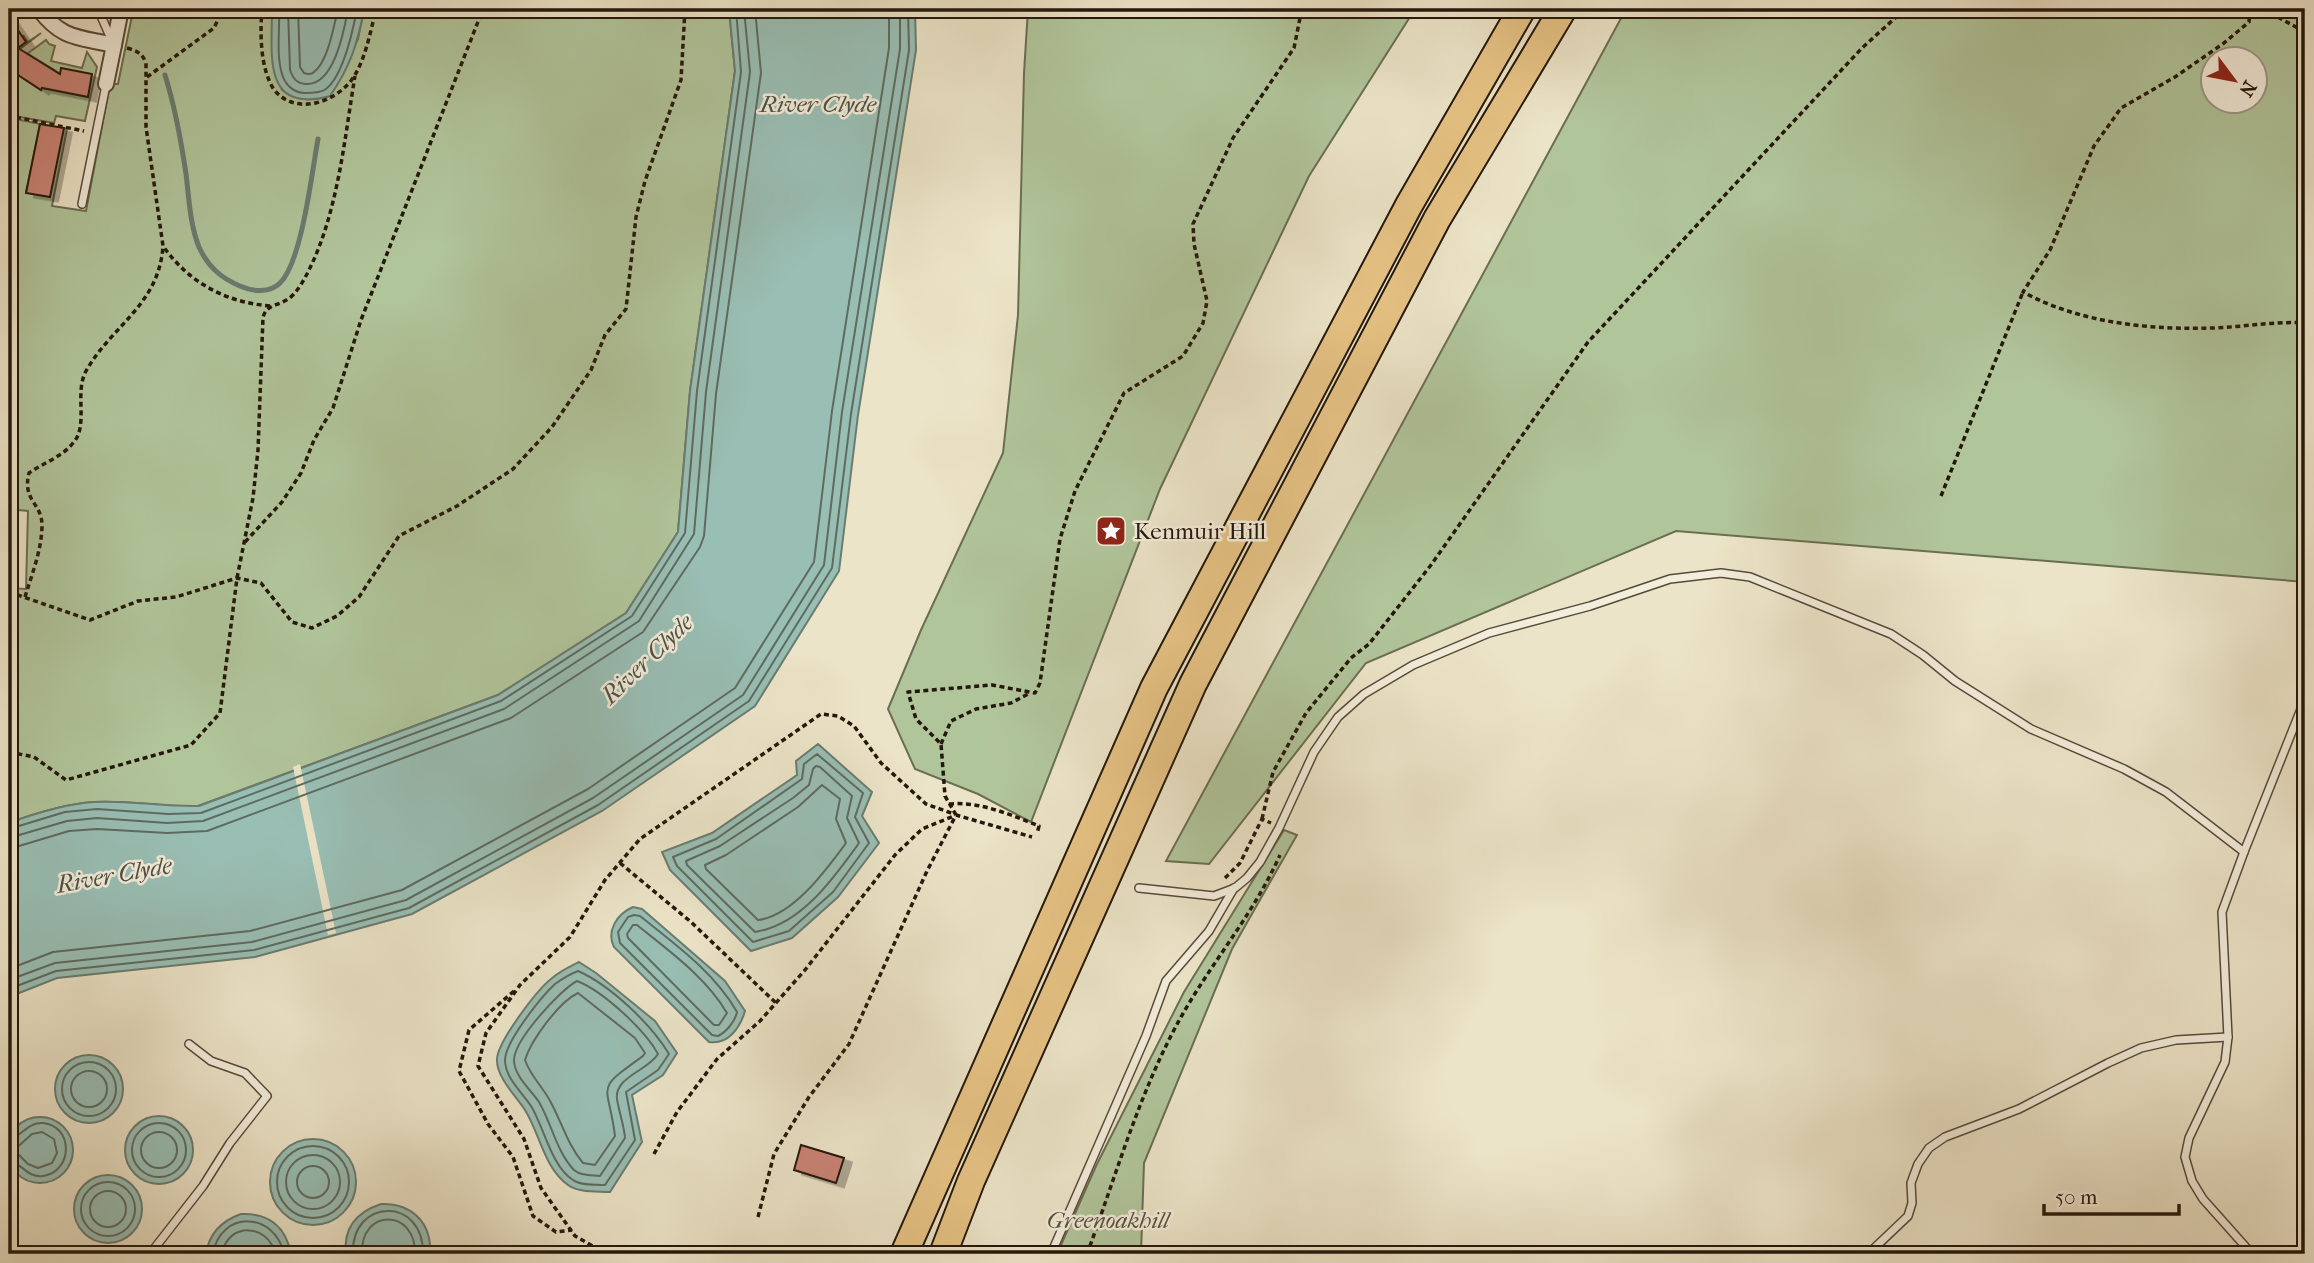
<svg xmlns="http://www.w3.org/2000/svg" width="2314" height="1263" viewBox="0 0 2314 1263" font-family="'IM FELL French Canon',serif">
<defs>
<filter id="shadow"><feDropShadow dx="8" dy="4.5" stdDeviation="0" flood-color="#0004"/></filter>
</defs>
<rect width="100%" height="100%" fill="#ece4c8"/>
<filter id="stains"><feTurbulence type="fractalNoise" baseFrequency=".00286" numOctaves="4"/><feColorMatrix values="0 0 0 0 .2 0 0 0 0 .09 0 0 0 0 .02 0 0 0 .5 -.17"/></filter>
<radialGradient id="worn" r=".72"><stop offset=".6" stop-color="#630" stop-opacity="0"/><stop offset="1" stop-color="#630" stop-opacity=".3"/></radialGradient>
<!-- green -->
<g fill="#b1c59b" stroke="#6a6e53" stroke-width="2" fill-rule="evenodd">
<path d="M126,9H272V46L282,90C299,102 311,101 330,96L358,39L364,9H729L735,71L690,391L678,532L626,613L498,695L198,806C164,807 128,800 94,802C64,804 36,813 9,823V588L26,589L28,511L9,509V160L16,119L40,124L26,193L64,128L67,129L52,206L86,211L110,84H118L133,11Z"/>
<polygon points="1028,9 1415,9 1309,176 1160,489 1031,822 978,794 915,769 888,709 921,630 1003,453 1018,315 1024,73"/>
<path d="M1626,9H2305V582L1676,531L1366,663L1209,864L1166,861ZM2212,60H2254V102H2212Z"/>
<polygon points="41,33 16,52 23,61 15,73 41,90 54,70 27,54 46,40 49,44 55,46 51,61 82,68 87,52 97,67 85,121 56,116 54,123 14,116 9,147 9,54 26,42 23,35 28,42"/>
<polygon points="1284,830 1297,835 1232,949 1144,1163 1141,1254 1057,1254 1096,1166 1184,992"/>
</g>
<!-- water -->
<g fill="#99bfb5" stroke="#6a7c71" stroke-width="2">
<path d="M272,9H364C358,43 350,67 330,96C262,114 272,56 272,9Z"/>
<path d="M729,9H915L916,50L858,415L839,571L755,706L602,811L412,914L255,957L57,978L9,997V823C36,813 64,804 94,802C128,800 164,807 199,806L498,695L626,613L678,532L690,391L735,71Z"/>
<polygon points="818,744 872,792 862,816 879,843 838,897 792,938 751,951 670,870 662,852 712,833 797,775 796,761"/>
<path d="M633,907L642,909L725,981L745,1011C740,1028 728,1045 709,1042L614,947C606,931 617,914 633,907Z"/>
<path d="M579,962L596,973L655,1021L677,1053L663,1075L632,1095L642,1142L610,1192C596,1191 579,1193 568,1185C544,1168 540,1134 525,1110C516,1096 496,1077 497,1059C498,1041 537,990 551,979C560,971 569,967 579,962Z"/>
<circle cx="89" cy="1089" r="34"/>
<circle cx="159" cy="1150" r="34"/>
<circle cx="40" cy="1150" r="33"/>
<circle cx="313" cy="1182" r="43"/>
<circle cx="108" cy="1209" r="34"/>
<path d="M381,1204C412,1203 432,1223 430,1254H346C343,1228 357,1212 381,1204Z"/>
<path d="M241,1214C269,1213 286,1227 291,1254H206C209,1233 221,1221 241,1214Z"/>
</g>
<!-- pier -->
<polygon fill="#ece4c8" points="300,764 336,933 328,935 293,767"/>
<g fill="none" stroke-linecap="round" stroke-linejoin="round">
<!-- shore -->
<g stroke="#5e6b60" stroke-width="2">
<path d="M279,9C280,29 276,55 282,74C285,85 294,93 305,93C311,93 321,93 326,89C344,75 353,30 357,9"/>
<path d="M288,9L290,70C293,78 296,83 305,84C334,87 344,31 348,9"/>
<path d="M298,9L300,67L304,73C307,74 311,75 314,72C328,62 334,25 338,9"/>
<polygon points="817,754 863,793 855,817 869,843 833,892 789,931 753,942 677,866 673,857 716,839 802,779 804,764"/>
<path d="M816,766L820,767L852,796L847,818L859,843C833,879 801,925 755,932L687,865L686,861L720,846L793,798L809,785L813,769Z"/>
<path d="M822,785L840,799L836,819L846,843C826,870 793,916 758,920L706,869L705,865L726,855L798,807Z"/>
<polyline points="9,829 65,812 97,809 168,814 201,813 501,701 632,616 685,533 697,391 741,72 736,9"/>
<polyline points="9,838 67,821 97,818 167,823 203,821 504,709 639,621 694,534 706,392 750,72 744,9"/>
<polyline points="9,849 69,831 97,829 167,833 207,831 511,718 643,632 700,547 704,536 716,394 761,73 755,9"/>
<path d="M634,915L640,916C675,944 715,973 737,1012C735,1022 726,1032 718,1036L712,1035L620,943L618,932L628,917Z"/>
<path d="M633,925H637C669,951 706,977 727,1013L719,1025H714L628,938L627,934Z"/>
<polyline points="9,969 53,952 250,931 402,890 588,789 735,688 814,562 832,411 889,48 889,9"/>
<path d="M578,971C610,985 651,1024 669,1054L658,1070L626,1092L635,1140L605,1185C595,1184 581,1186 573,1180C551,1166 544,1127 531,1106C522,1092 505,1078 505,1060C505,1042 541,997 555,984C562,979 570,974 578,971Z"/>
<polyline points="9,980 55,963 252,942 406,900 593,798 743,695 824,565 842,412 900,49 900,9"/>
<path d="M577,981C603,991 645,1030 658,1054C649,1070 614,1077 617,1099C619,1112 624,1125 625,1138L600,1176C591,1175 581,1176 574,1170C556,1151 552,1124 539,1102C531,1090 515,1077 514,1061C513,1041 560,990 577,981Z"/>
<polyline points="9,989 56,971 254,950 409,908 598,805 749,701 832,568 851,414 909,50 908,9"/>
<path d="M578,993L635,1038L645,1053L643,1056C593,1092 608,1081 615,1136L595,1165L583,1163C567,1144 561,1120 549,1099C541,1085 530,1075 525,1060C531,1040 559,1002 578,993Z"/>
<circle cx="89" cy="1089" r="27"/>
<circle cx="89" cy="1089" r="18"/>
<circle cx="159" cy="1150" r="27"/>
<polygon points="42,1132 54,1139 57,1153 52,1163 38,1168 28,1164 14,1150 32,1134"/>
<circle cx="159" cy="1150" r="18"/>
<path d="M9,1139C22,1137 27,1122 43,1123C74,1126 73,1172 43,1176C27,1178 22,1163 9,1161"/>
<circle cx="313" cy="1182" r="36"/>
<circle cx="313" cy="1182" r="27"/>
<circle cx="313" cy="1182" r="16"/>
<circle cx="108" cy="1209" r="27"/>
<circle cx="108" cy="1209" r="18"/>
<path d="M213,1254C220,1210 275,1211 284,1254"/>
<path d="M222,1254C227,1222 269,1223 275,1254"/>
<path d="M353,1254C351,1197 424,1196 423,1254"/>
<path d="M362,1254C360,1208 416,1208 415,1254"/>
</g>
<!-- stream -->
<path stroke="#6a7c71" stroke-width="5" d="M165,75C175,107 181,140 186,174C189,198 190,225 199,247C208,267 221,278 240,286C253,292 270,293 280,283C302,262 312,171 318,139"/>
</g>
<!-- building -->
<g fill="#ca8375" stroke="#24170b" stroke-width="2" filter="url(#shadow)">
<polygon points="9,17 26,42 18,48 60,74 61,68 92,74 88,97 42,88 41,90 9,69"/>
<polygon points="40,124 64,128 50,197 26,193"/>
<polygon points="801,1145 844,1158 836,1183 794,1170"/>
</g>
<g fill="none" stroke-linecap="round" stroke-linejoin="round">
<!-- lane casing -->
<g stroke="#564a3a" stroke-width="10">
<g id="lane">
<polyline points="102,9 101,16 112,41"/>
<polyline points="82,204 106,85"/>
<polyline points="2244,852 2305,699"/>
<polyline points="1139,888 1214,896 1235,888 1247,878 1260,862 1279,828 1314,752 1338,717 1364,694 1413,665 1489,633 1590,606 1670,579 1721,573 1750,577 1891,634 1923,655 1955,681 2031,729 2124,769 2166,792 2244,852 2222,912 2228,1037 2225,1062 2189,1138 2185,1157 2192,1181 2203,1199 2252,1254"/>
<polyline points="150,1254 203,1186 230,1143 267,1096 245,1073 211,1061 189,1044"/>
<polyline points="1051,1254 1146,1036 1166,981 1209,931 1234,888"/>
<polyline points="1868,1254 1908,1216 1912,1203 1911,1183 1918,1164 1929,1148 1945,1137 2019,1109 2108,1063 2141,1048 2176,1040 2228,1037"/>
</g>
</g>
<!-- street casing -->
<g stroke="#564a3a" stroke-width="18">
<g id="street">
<path d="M39,9C62,40 79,37 114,45L106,84"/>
<polyline points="114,45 120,14"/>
</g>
</g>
<!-- highway casing -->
<g stroke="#24170b" stroke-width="30">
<g id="highway">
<polyline points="904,1254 1154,688 1409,205 1522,9"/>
<polyline points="943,1254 971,1181 1193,684 1437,219 1563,9"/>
</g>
</g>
<!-- path -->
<g stroke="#24170b" stroke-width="3.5" stroke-dasharray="5 3.5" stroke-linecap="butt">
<path d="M262,9C260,32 260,67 273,88C294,118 339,102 355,75C366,56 371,30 376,9"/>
<path d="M2250,9L2249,22L2224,43L2175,77L2121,108L2094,146L2050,250L2023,292C2080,323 2149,330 2213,328C2244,327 2274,321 2305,323"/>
<polyline points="2263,9 2305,32"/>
<path d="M127,48C137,51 142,53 146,63V127L163,246C189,283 227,303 271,306"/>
<polyline points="147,77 214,28 223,9"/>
<polyline points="9,158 15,117 84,131"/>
<polyline points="1941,496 2023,292"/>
<polyline points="245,542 282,502 301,473 314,440 333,408 361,320 483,9"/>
<polyline points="9,592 90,620 138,601 176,597 237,578 261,583 292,622 312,628 337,616 359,597 399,536 457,506 513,469 552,427 591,370 605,335 626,309 636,217 645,181 681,80 685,9"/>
<path d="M25,597C32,574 42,549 42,525C42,503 22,501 29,473C43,463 62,457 73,443C89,426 74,393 86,371C112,325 159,305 163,246"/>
<polyline points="941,744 951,721 976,709 1011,703 1030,693"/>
<path d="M9,752L34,757L66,780L191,745L220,713L237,578L253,498L258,450L263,317C267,304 278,306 288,299C296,294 302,283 307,274C338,214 344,141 355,76"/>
<path d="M949,804C980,801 1011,815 1039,826L1037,834"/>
<polyline points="956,815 945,796 941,744 916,719 908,692 992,685 1035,693 1040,683 1060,539 1075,491 1124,393 1183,356 1203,323 1207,301 1194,244 1193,224 1233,138 1294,48 1300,18 1286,9"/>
<polyline points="1262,819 1273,772 1306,713 1351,658 1369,644 1431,565 1588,342 1862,48 1905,9"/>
<polyline points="620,863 691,922 776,1003"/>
<polyline points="1225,878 1240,863 1262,819 1271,823"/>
<polyline points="514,991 469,1030 459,1071 488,1124 513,1157 533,1216 556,1232 572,1230"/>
<polyline points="654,1154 677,1112 717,1059 760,1021 805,970 895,855 922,829 954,816"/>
<polyline points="758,1217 774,1154 809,1097 849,1044 927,871 956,815 1032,837"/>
<polyline points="607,1254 575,1236 541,1188 524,1139 478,1066 486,1033 520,985 570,937 605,880 640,839 821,714 838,716 854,726 881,763 926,804 954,814"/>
<path d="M1087,1254C1117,1173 1141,1086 1185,1010C1216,957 1255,911 1280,855"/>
</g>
<!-- lane -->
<use href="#lane" stroke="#f3eddb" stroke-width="7"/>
<!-- street -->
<use href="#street" stroke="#f3eddb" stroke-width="14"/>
<!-- highway -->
<use href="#highway" stroke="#e6c284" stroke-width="26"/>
</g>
<!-- icons -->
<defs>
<g id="sight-square" transform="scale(1.575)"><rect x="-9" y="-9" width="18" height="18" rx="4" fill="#8f2418" stroke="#f3eddb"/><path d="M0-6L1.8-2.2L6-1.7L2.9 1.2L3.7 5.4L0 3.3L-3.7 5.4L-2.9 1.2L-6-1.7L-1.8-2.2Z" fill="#fff"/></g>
</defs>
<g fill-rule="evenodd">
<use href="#sight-square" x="1111" y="531"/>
</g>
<g text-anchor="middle" stroke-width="5" stroke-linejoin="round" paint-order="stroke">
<!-- poi labels -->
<g font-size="23" fill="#24170b" stroke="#f3eddb" text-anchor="start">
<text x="1134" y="539">Kenmuir Hill</text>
</g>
<!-- park labels -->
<g font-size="23" font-style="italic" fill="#55543d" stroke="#f3eddb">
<text x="1108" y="1228">Greenoakhill</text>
</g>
<!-- water labels -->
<g font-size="24" font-style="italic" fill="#4d5246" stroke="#f3eddb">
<text x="818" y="112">River Clyde</text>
<text transform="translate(647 659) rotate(-44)" y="8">River Clyde</text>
<text transform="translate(114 875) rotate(-10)" y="8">River Clyde</text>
</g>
</g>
<!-- margin -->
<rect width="2314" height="1263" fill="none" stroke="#ece4c8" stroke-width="35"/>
<rect x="10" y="10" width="2293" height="1242" fill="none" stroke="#24170b" stroke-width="3.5"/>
<rect x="18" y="18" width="2279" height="1228" fill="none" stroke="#24170b" stroke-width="2"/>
<!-- north arrow -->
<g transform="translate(2234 80) rotate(122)"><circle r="33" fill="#f3eddb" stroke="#a09788" stroke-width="2"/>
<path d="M0-5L12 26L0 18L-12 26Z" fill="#8f2418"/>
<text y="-10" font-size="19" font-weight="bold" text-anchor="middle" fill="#24170b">N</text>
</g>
<!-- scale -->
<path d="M2044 1204v10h135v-10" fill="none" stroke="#24170b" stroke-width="3.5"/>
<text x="2055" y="1204" font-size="21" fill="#24170b" stroke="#f3eddb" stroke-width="5" paint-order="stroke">50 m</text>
<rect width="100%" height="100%" filter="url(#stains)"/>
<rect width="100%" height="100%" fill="url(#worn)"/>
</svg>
